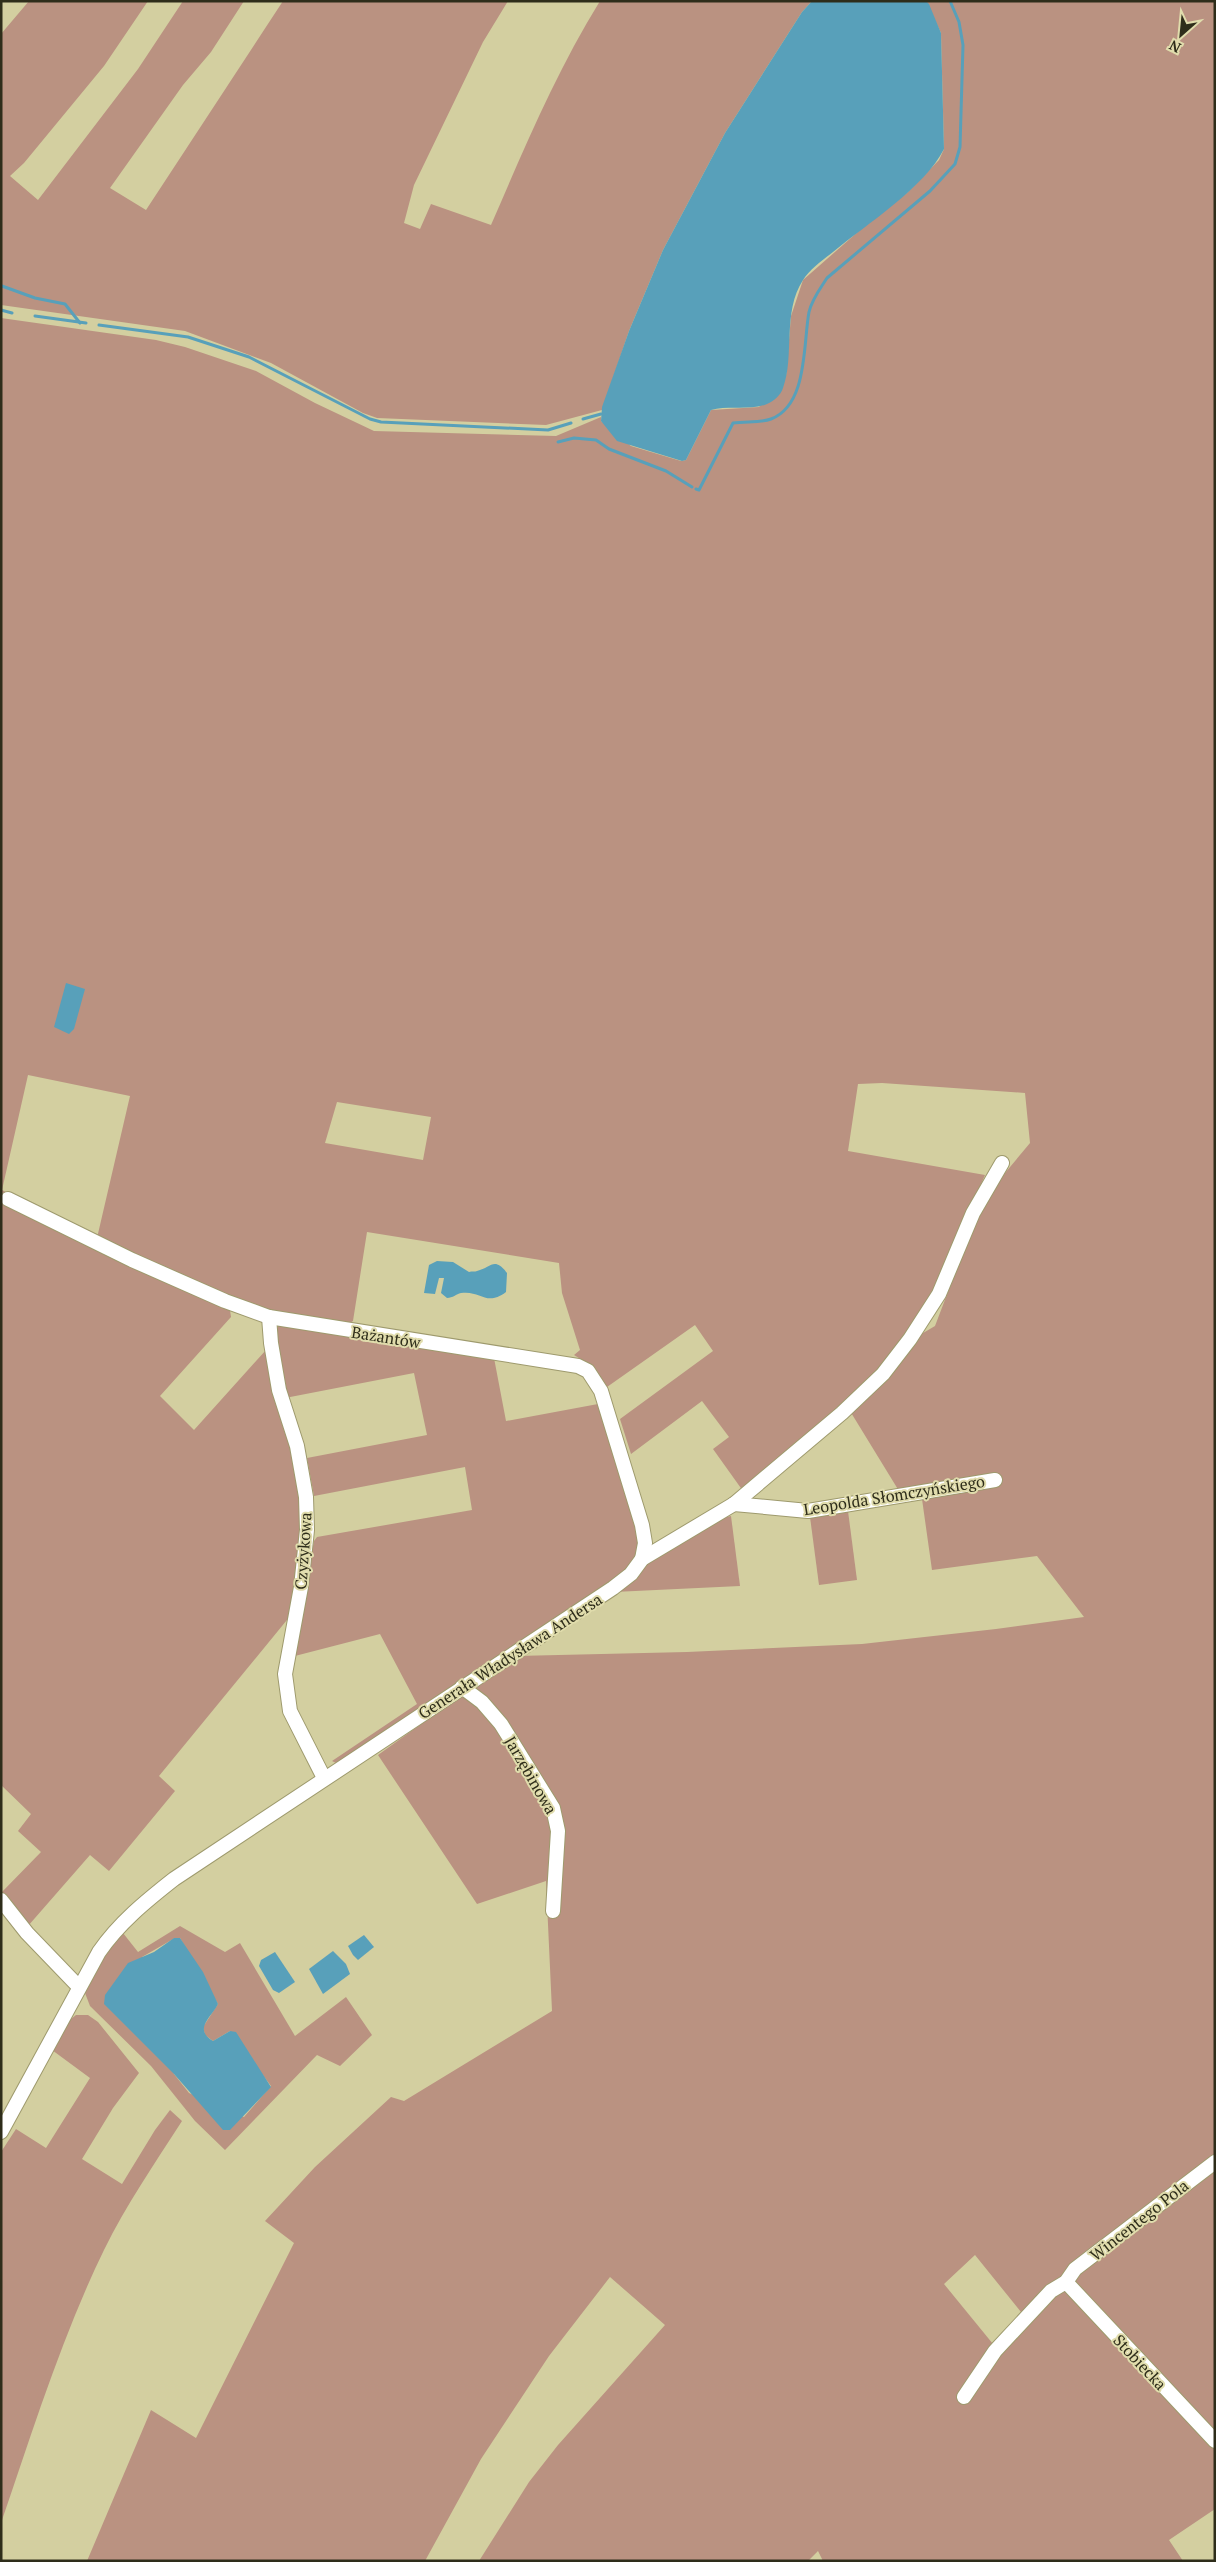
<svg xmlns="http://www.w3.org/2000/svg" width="1216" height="2562" viewBox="0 0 1216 2562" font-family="'PT Serif',serif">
<rect width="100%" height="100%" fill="#d3cfa0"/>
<!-- green -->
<g fill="#ba9281" fill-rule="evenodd">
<path d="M29,1H148L104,66L24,163L10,176L38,200L138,69L183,1H244L211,52L183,85L110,188L146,210L283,1H508L483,42L414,185L404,223L420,229L431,204L491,225C524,149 556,72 600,1H812L802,12L725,133L663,250L629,331L602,410L546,425L377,418L363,413L271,363L185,331L1,305V34Z"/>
<path d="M926,1H1215V2509L1169,2540L1183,2561H823L818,2551L808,2561H479L529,2482L558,2445L665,2325L610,2277L549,2356L481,2459L425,2561H87L151,2410L196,2438L294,2243L265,2221L315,2167L391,2097L404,2101L552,2011L546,1881L477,1904L378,1755L516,1656L687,1652L862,1644L996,1629L1084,1617L1037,1556L932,1570L922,1499L899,1491L850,1411L918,1336L935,1326L975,1221L1005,1173L1030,1143L1025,1093L882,1083L858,1084L848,1151L985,1175L929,1306L868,1385L743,1491L713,1449L729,1437L702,1401L631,1454L620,1419L713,1351L695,1325L607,1387L595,1368L574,1355L580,1350L562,1293L559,1263L367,1232L353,1321L348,1324L230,1310L231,1317L160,1396L194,1430L266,1350L295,1462L302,1519L291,1615L159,1776L175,1791L109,1871L90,1855L28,1926L1,1893L41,1852L18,1831L31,1814L1,1785V318L156,340L185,347L256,371L315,403L374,431L556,436L601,417V421L631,446L681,461L686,460L711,410L759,407L786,376L791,316L803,280L860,230L908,192L939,160L944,149L941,33ZM28,1075L130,1096L97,1238L2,1190ZM337,1102L431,1117L423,1160L325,1143ZM975,2255L1021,2312L993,2344L944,2284Z"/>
<polygon points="283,1324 494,1358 506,1421 598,1404 638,1526 641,1549 629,1569 336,1763 332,1761 417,1704 380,1634 291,1657 314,1541 317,1537 472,1510 465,1467 314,1496 307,1458 427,1435 414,1373 285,1398 276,1331 278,1326"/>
<polygon points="848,1511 857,1580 819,1585 810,1517"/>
<polygon points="731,1516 740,1586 614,1592 643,1565 722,1518"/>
<path d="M180,1926L225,1952L240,1943L295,2036L346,1997L372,2035L340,2066L317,2055L225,2150L195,2121L151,2066L90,2006L85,1993L109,1948L123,1933L138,1952ZM175,1938H180L218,2004L203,2027L205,2035L213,2041L230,2031L271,2086L244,2117L189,2093L174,2074L142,1957Z"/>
<path d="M76,2015H88L98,2022L139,2073L113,2108L82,2159L122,2184L155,2130L170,2110L182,2121C155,2163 126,2205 104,2250C62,2336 32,2433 1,2523V2152L16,2129L46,2148L90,2078L52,2050L66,2023Z"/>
</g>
<!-- water -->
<g fill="#58a0ba">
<path d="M812,1H926L929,4L941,33L944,149C925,187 867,224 833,252C823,260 810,269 803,280C782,312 795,356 783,388C781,395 774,401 767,404C750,411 729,405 711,410L686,460L682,461L617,441L601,421L602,407L629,331L663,250L725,133L802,12Z"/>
<polygon points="66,983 85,989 74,1029 69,1034 54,1027"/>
<path d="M437,1261L453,1262L469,1272C472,1271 475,1272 477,1271C491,1268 494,1256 507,1273L506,1292C486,1307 481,1290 461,1293C456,1294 453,1298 447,1298L441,1293L444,1278H439L435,1294L424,1293L429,1265Z"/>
<polygon points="364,1935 374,1947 358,1960 353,1955 348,1946"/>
<path d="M174,1938H180L203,1972L218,2004C211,2018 193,2029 213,2041L230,2031L236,2032L271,2087L230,2130H223L174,2074L104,2004L105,1995L128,1963L154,1952Z"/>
<polygon points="333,1951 346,1964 350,1974 323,1994 309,1969"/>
<polygon points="275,1952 295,1982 279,1993 273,1990 259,1966 261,1960"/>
</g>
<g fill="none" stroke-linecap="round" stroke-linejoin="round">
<!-- stream -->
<g stroke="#58a0ba" stroke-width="3">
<polyline points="2,286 35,298 65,304 80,323"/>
<polyline points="1,310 12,313"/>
<polyline points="35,316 86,323"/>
<polyline points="99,325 188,337 249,357 370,419 381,422 548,430 571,423"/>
<polyline points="583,419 601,414"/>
<polyline points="558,442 574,438 596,440 609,449 666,471 692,487"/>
<path d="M696,489L699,490L733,423C746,421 760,423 771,419C808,405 803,344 809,312C812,299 820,289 827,278L930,191L955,164L960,147L963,45L959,22L950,1"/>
</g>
<!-- minor casing -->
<g stroke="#9e9a6d" stroke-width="16">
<g id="minor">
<polyline points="8,1199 132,1260 225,1301 269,1317 578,1366 588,1371 601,1391 642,1525 645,1543 642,1559"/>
<polyline points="269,1317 271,1343 279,1390 297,1446 306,1497 307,1530 301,1587 285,1674 290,1711 324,1778"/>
<polyline points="734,1504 808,1511 995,1480"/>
<polyline points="462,1687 482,1702 501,1724 553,1808 558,1831 553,1911"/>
<polyline points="1,1900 27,1933 79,1987"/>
<path d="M1,2132L99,1952C119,1923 146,1901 174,1879L613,1588L631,1574L642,1559L734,1504L842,1413L883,1374L910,1339L939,1294L973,1213L1002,1163"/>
<polyline points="1066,2282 1215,2441"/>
<polyline points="964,2397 995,2351 1051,2291 1066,2282 1075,2269 1215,2162"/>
</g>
</g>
<!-- minor -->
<use href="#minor" stroke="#fff" stroke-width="14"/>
</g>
<g text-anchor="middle" stroke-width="4" stroke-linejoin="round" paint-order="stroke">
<!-- street labels -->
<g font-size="16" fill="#2e2d1a" stroke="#e0dcac">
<text transform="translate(386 1337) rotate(9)" y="6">Bażantów</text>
<text transform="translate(894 1495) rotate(-9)" y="6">Leopolda Słomczyńskiego</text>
<text transform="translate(303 1551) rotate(-86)" y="6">Czyżykowa</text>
<text transform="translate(510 1656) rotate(-33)" y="6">Generała Władysława Andersa</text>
<text transform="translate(531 1775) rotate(60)" y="6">Jarzębinowa</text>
<text transform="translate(1139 2220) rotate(-38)" y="6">Wincentego Pola</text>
<text transform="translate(1140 2362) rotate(47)" y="6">Stobiecka</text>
</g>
</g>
<!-- border -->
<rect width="1216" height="2562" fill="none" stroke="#2e2d1a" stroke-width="5"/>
<!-- north arrow -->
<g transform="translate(1181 35) rotate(207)" stroke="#e0dcac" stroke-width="4" paint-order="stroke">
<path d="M0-4L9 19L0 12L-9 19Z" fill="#2e2d1a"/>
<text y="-8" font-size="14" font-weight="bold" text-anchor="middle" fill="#2e2d1a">N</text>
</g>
</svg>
